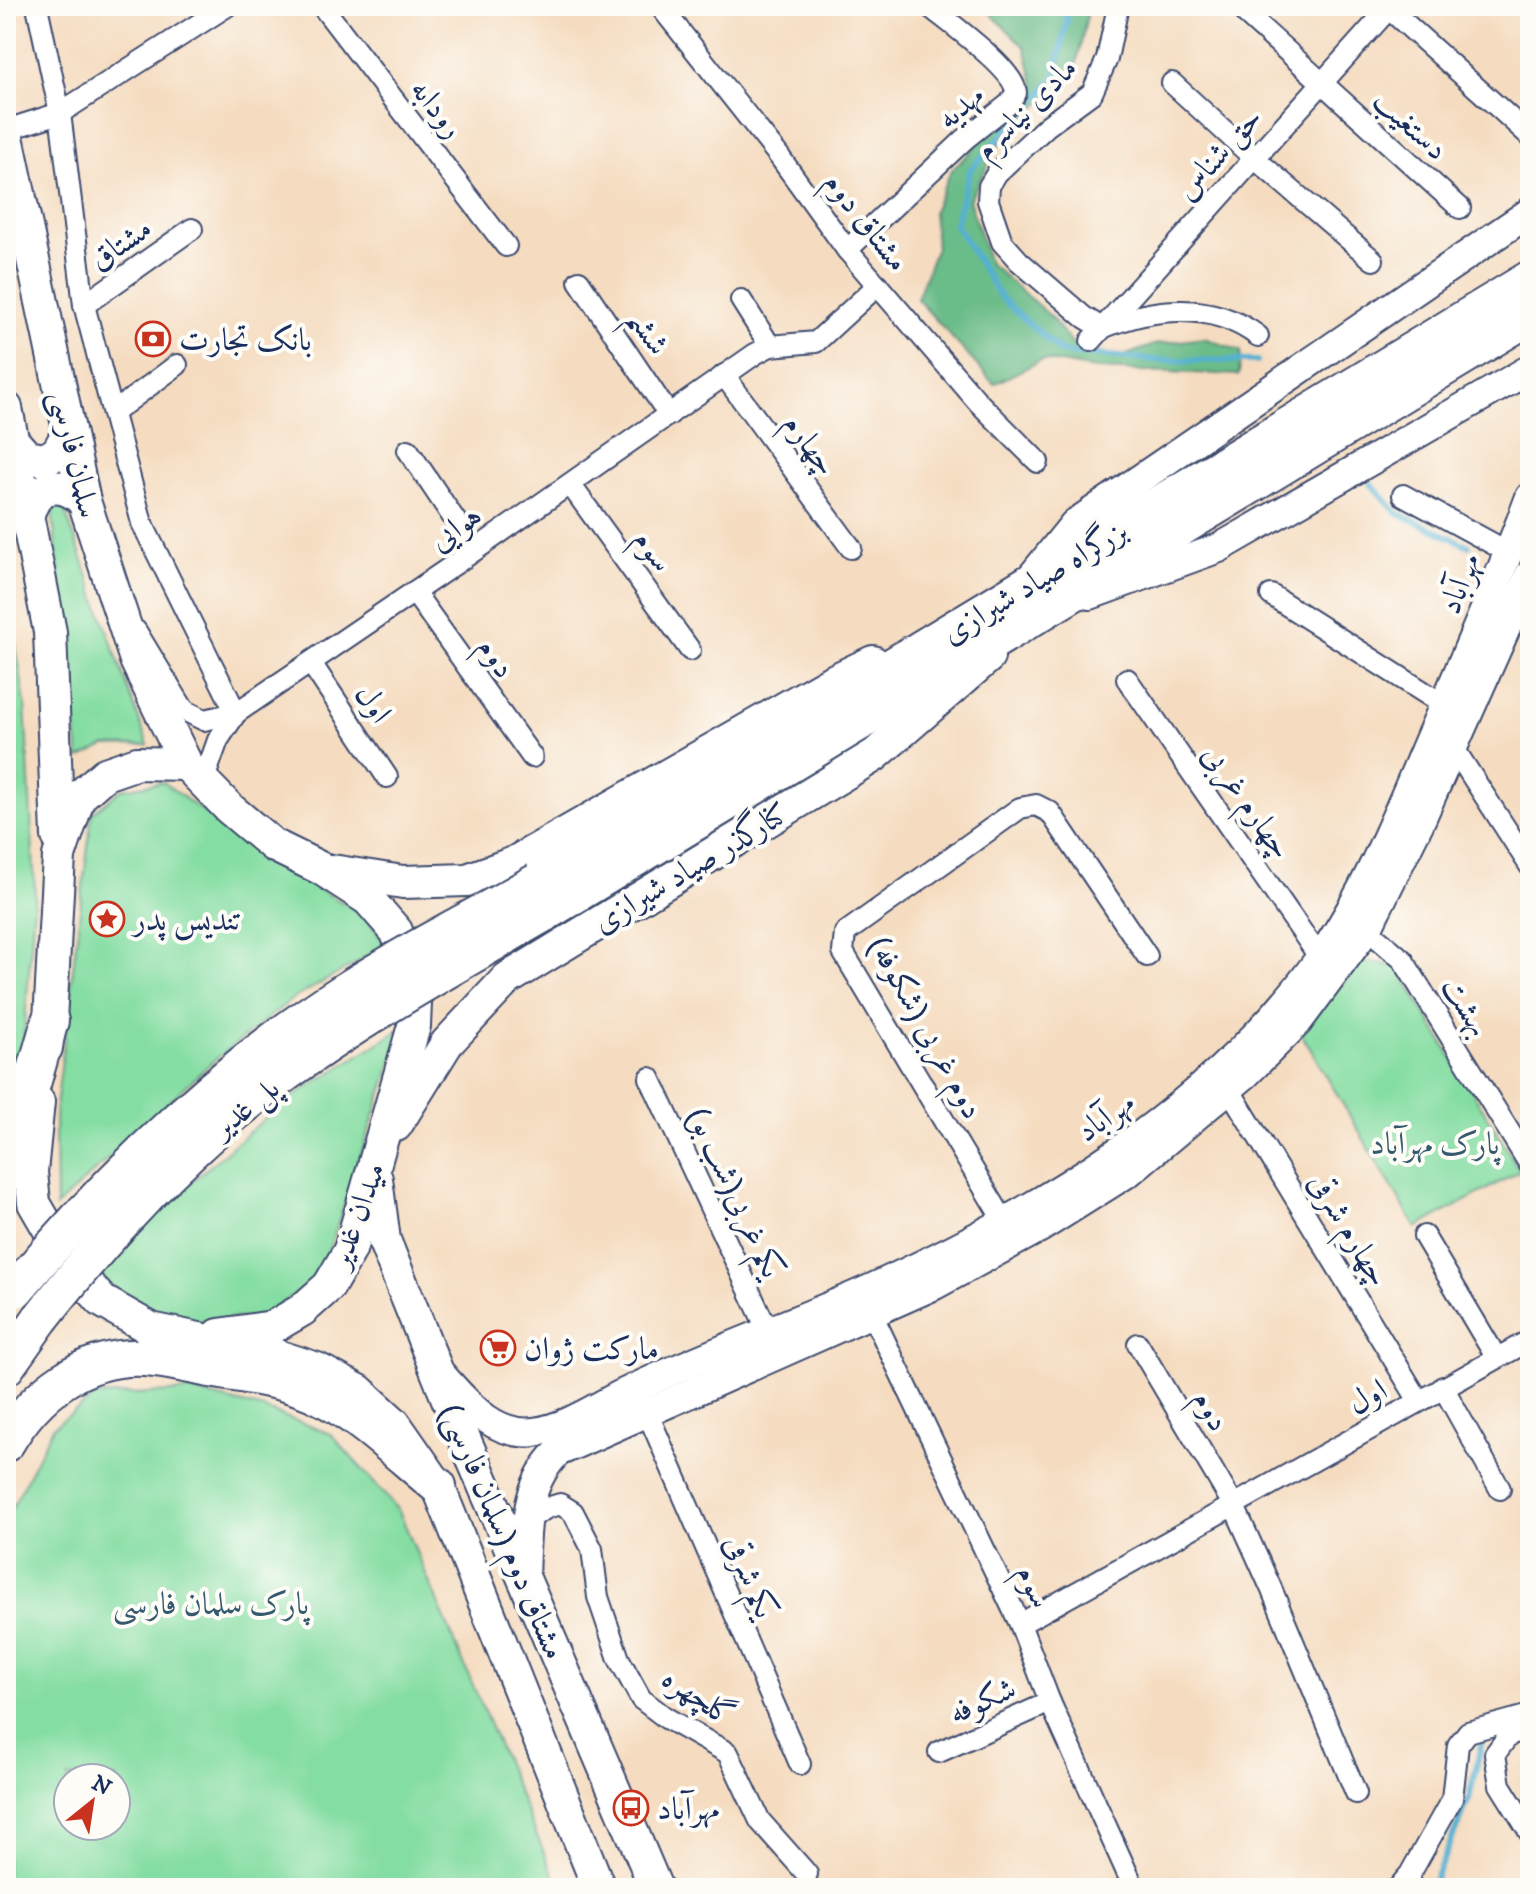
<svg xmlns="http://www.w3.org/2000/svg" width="1536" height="1894" viewBox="0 0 1536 1894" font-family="'IM FELL DW Pica',Amiri,serif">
<rect width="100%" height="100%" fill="#fdfcf7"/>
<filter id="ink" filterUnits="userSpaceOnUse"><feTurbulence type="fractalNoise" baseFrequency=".0125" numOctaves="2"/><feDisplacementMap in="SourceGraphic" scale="16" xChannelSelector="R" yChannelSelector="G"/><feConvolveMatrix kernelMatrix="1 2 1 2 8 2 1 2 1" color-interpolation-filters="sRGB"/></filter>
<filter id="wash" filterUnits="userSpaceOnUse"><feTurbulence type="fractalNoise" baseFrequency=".006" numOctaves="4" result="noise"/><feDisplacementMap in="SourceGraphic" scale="32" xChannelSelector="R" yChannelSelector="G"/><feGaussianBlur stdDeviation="1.8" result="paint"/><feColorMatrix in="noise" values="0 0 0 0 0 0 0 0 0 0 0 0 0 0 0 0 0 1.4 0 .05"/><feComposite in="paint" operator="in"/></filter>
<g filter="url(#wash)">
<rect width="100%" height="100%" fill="#f5dcc0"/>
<!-- green -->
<g fill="#84dda2" stroke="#508680" stroke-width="2" fill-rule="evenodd">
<polygon points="63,505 148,745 105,746 79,759 52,509"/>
<polygon points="6,581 25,703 35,893 23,1049 6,1106"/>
<polygon points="163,782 271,862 363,914 387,946 291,1000 212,1062 56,1207 55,1116 92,813 122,789"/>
<polygon points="1361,961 1397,966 1520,1171 1416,1228 1301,1033"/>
<polygon points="404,1027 320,1276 264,1316 191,1322 133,1303 99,1276 153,1215 284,1102"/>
<path d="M190,1391L264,1409L331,1434L399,1511L559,1888H6V1520L53,1427L96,1396ZM116,1778V1826H68V1778Z"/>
</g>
<!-- forest -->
<polygon fill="#6bbc88" stroke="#437673" stroke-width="2" points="979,6 1089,6 1074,76 1006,132 969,200 989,263 1049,315 1074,346 1118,358 1157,344 1204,338 1241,351 1239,375 1096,369 1042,360 994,384 917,299 936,247 933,211 951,171 1035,87 1025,47 987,10"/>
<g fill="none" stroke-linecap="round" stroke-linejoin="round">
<!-- stream -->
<g stroke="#54b0d2" stroke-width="6">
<polyline points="1061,6 1067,19 1055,78 970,170 955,224 1001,298 1061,352 1156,360 1257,361"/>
<polyline points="1371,484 1397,513 1469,546"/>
<polyline points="1428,1888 1433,1883 1469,1799 1483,1736 1488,1735"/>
</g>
</g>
</g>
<g filter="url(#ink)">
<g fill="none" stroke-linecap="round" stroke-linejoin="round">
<!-- street casing -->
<g stroke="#3c496d" stroke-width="24">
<g id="street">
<polyline points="37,6 60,113 84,305 142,523 236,713"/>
<polyline points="322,6 506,246"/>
<polyline points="660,6 779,156 847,250 979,403 1038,462"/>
<path d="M1118,6L1107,59L1092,93L1047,126L997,173L989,186L988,201L1002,242L1019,261L1084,317L1102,328C1153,307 1212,301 1258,336"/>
<polyline points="1386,6 1530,136"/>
<polyline points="1246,14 1460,208"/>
<polyline points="1172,83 1254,158 1373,260"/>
<polyline points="6,130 60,113 227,6"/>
<path d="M847,250L965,139L1010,103L1016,93C1016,70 948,22 929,6"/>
<polyline points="579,281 669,415"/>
<polyline points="741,300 770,346"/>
<polyline points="84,305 192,229"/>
<polyline points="1091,341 1391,6"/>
<polyline points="724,375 851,548"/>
<polyline points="114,412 177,365"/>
<polyline points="408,450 475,550"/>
<polyline points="570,484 690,650"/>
<polyline points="1403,495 1508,552"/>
<polyline points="414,592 532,757"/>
<polyline points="1271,595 1444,705"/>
<polyline points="136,631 184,710 204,720 236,713"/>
<polyline points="311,663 387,777"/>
<polyline points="1127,679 1320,958"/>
<polyline points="1453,747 1530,866"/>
<polyline points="203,782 218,740 236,713 458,562 755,354 770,346 816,342 878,285"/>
<polyline points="1367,929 1403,960 1530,1165"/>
<polyline points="650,1078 768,1331"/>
<polyline points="1229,1089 1419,1401"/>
<polyline points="1005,1223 843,952 845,933 1020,808 1036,805 1050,812 1147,956"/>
<polyline points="1424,1236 1496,1357"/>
<polyline points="872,1314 1020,1624 1050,1702 1134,1888"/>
<polyline points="1138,1344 1234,1506 1271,1588 1356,1793"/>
<polyline points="1443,1387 1500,1489"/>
<polyline points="647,1412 800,1764"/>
<polyline points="527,1520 547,1508 560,1504 573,1512 592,1549 598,1597 619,1659 641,1699 666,1718 728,1753 760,1821 807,1874"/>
<polyline points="1020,1624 1530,1340"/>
<polyline points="1530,1728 1509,1735 1495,1754 1500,1785 1530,1833"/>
<polyline points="939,1752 1050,1702"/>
<polyline points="1398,1888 1410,1874 1452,1799 1458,1745 1468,1732 1530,1715"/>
</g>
</g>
<!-- secondary casing -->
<g stroke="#3c496d" stroke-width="32">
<g id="secondary">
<polyline points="1032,576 1074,524 1530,212"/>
<polyline points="1090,595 1219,548 1530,369"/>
<path d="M439,1372C465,1400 492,1437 534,1432C565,1428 593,1409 620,1395C643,1384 667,1373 691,1363C751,1337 812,1315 872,1288C1039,1212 1211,1110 1320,958C1366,893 1397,815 1428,742C1463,661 1499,580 1530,497"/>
<path d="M524,1579C526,1533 523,1486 558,1452L935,1285L1040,1228L1129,1172L1246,1074L1298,1022L1367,929L1419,824L1530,574"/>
</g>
</g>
<!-- primary casing -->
<g stroke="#3c496d" stroke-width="36">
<g id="primary">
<polyline points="6,132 84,501 136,660 186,764 230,809 273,845 322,869 368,899 396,931 416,980 414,1026 350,1250 329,1286 302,1310 273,1327 219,1335"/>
<polyline points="6,408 50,632 58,836"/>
<polyline points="12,440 27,457 45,460 58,452 69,431"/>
<path d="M27,518C35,485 59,478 84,501"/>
<polyline points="332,871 403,882 467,880 514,863 831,682 873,662"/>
<polyline points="46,1048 50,1021 59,856 79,797 105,774 137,763 186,764"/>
<polyline points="38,1102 31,1172 34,1203 70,1265 102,1301 151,1329 271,1354 317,1369 359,1391 394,1423 438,1486 599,1888"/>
<polyline points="396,1125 447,1043 507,979 875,755 988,657"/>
<polyline points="376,1179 384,1240 460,1429 656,1888"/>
</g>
</g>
<!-- highway casing -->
<g stroke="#3c496d" stroke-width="40">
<g id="highway">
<polyline points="537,882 1530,279"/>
<polyline points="543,914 1530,316"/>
<polyline points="6,1175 50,1021"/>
<polyline points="6,1367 40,1319"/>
<path d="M6,1443C35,1393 83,1355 144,1358C168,1359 192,1366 216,1370C252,1376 289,1380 322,1397C364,1419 401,1456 438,1486"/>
</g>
</g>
<!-- street -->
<use href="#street" stroke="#fff" stroke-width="20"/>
<!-- secondary -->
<use href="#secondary" stroke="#fff" stroke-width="28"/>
<!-- primary -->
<use href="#primary" stroke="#fff" stroke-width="32"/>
<!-- highway -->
<use href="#highway" stroke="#fff" stroke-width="36"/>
<!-- highway-bridge casing -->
<g stroke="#3c496d" stroke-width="40" stroke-linecap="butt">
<g id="highway-bridge">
<path d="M16,1289C110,1177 218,1072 342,993C404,953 472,919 537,882"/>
<path d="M40,1319C107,1234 187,1146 275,1081C360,1018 452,967 543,914"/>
</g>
</g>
<!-- highway-bridge -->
<use href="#highway-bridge" stroke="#fff" stroke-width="36"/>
</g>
</g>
<!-- icons -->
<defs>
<g id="bank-ring" transform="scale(1.8)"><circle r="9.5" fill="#fdfcf7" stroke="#c8321e" stroke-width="1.5"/><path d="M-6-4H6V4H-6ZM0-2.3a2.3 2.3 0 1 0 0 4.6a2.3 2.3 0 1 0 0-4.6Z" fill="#c8321e"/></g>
<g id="sight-ring" transform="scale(1.8)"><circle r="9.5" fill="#fdfcf7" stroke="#c8321e" stroke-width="1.5"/><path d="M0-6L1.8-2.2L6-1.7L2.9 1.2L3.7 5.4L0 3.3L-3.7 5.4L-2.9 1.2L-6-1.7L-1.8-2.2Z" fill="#c8321e"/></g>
<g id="supermarket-ring" transform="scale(1.8)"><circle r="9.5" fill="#fdfcf7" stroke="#c8321e" stroke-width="1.5"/><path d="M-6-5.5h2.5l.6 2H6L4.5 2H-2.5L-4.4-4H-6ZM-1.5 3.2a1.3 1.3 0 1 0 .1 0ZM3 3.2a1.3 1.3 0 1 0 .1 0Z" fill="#c8321e"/></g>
<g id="bus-ring" transform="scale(1.8)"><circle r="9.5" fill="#fdfcf7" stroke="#c8321e" stroke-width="1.5"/><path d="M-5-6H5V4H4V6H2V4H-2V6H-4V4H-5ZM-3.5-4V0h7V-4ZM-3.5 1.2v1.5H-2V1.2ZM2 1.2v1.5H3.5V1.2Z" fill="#c8321e"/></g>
</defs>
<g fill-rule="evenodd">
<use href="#bank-ring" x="153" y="339"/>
<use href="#sight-ring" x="107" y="919"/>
<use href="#supermarket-ring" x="498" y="1348"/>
<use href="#bus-ring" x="631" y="1808"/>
</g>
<g text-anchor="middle" stroke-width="8" stroke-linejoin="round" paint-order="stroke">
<!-- street labels -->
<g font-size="32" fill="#1b2f5e" stroke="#fdfcf7">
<text transform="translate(960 106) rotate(-40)" y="11">مهدیه</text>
<text transform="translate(438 108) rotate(52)" y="11">رودابه</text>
<text transform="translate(1025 108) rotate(-45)" y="11">مادی نیاسرم</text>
<text transform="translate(1411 124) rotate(42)" y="11">دستغیب</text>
<text transform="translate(1218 153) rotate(-48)" y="11">حق شناس</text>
<text transform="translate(867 221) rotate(52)" y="11">مشتاق دوم</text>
<text transform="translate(120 243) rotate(-35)" y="11">مشتاق</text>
<text transform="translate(649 331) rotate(56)" y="11">ششم</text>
<text transform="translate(811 444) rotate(54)" y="11">چهارم</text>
<text transform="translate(76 454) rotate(77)" y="11">سلمان فارسی</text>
<text transform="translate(455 527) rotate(-35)" y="11">هوایی</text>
<text transform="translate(654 550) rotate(54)" y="11">سوم</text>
<text transform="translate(1034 581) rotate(-31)" y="11">بزرگراه صیاد شیرازی</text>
<text transform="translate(1459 583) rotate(-68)" y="11">مهرآباد</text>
<text transform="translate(497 657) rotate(55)" y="11">دوم</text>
<text transform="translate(374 703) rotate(56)" y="11">اول</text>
<text transform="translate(1248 801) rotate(55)" y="11">چهارم غربی</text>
<text transform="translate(690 867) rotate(-31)" y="11">کنارگذر صیاد شیرازی</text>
<text transform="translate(1467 1006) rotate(58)" y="11">بهشت</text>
<text transform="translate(927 1027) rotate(61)" y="11">دوم غربی (شکوفه)</text>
<text transform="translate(245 1107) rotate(-39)" y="11">پل غدیر</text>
<text transform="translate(1105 1116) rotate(-35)" y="11">مهرآباد</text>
<text transform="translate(736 1192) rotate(65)" y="11">یکم غربی(شب بو)</text>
<text transform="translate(356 1215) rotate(-70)" y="11">میدان غدیر</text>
<text transform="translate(1350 1229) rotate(59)" y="11">چهارم شرقی</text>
<text transform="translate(1367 1396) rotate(-30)" y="11">اول</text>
<text transform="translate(1212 1410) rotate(60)" y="11">دوم</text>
<text transform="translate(504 1531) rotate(67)" y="11">مشتاق دوم (سلمان فارسی)</text>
<text transform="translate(751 1576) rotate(67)" y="11">یکم شرقی</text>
<text transform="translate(1035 1586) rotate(65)" y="11">سوم</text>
<text transform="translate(699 1696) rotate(34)" y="11">گلچهره</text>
<text transform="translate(982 1700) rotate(-24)" y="11">شکوفه</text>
</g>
<!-- poi labels -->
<g font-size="32" fill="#1b2f5e" stroke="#fdfcf7" text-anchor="start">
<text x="179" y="350">بانک تجارت</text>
<text x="133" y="930">تندیس پدر</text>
<text x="524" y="1359">مارکت ژوان</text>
<text x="657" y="1819">مهرآباد</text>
</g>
<!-- park labels -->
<g font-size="32" fill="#355a6f" stroke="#fdfcf7">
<text x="1435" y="1154">پارک مهرآباد</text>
<text x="211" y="1614">پارک سلمان فارسی</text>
</g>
</g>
<!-- margin -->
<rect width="1536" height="1894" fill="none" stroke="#fdfcf7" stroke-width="32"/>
<!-- north arrow -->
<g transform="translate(92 1802) rotate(30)"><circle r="38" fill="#fdfcf7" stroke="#a3aaba" stroke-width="2"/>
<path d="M0-6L14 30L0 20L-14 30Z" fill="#c8321e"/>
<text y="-12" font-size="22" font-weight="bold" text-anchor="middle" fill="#1b2f5e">N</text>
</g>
</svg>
